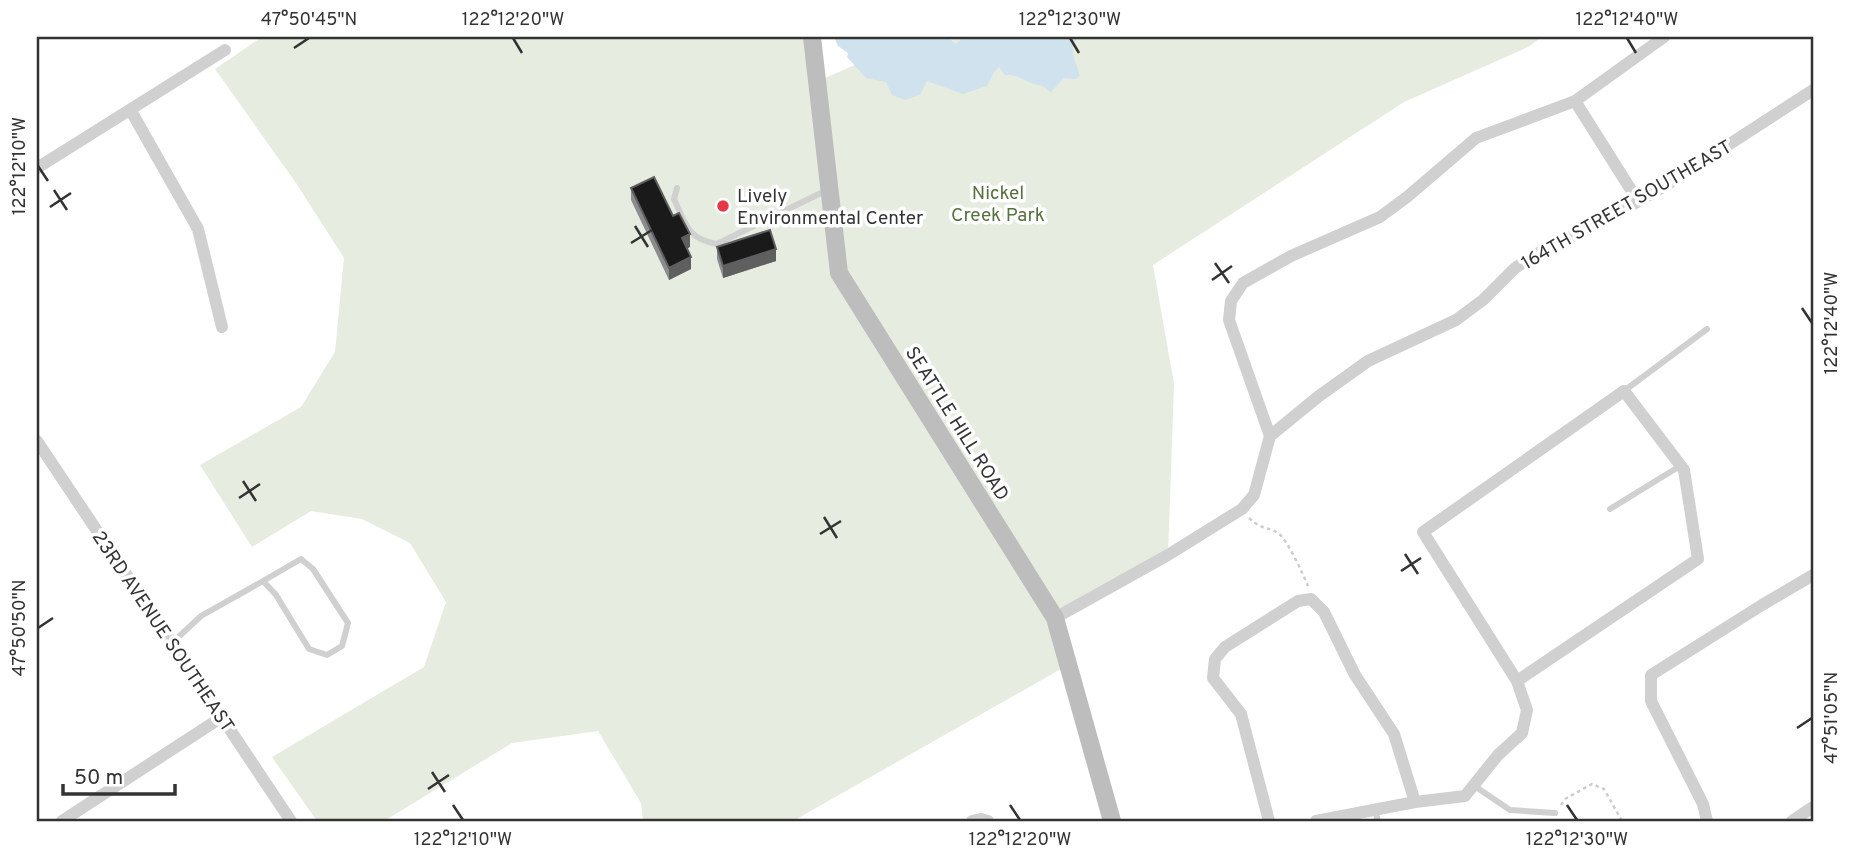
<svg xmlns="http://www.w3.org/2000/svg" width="1850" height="858" viewBox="0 0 1850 858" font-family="Overpass,sans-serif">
<rect width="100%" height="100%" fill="#fff"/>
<!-- green -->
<polygon fill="#e6ecdf" points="262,37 812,37 816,82 918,37 1542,37 1528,47 1404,102 1153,265 1174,384 1168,555 1055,618 1068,665 793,821 643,821 641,803 598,731 512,743 384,821 317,821 272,757 424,667 446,602 410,543 362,519 311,511 252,547 200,465 301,407 335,352 344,258 296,183 215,69"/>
<!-- water -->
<path fill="#cfe2ee" d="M834,37H947L956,44L963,37H1079L1073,44V55L1080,76L1075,79L1064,78L1051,92C1039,82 1040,87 1029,82C1017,77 1019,75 1005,75L999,67L994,72L987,86L963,94L927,81L920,95L905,100L892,95L886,82L866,78L847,57L848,53L838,46Z"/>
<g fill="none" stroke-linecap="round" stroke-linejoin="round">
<!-- path -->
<g stroke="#cdcdcd" stroke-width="2.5" stroke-dasharray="3.5 3.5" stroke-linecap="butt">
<path d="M1249,518C1262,530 1266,526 1278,533C1287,539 1303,574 1308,586"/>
<polyline points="1561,805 1565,799 1592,784 1604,789 1622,821"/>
</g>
<!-- lane -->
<g stroke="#d0d0d0" stroke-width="6">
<path d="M677,188L674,199C686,224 687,239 717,244L827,190"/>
<polyline points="1624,391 1707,329"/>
<polyline points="1610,509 1680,466"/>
<polyline points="172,643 201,616 263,581 276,595 309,649 327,655 342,646 348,623 313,569 301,559 263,581"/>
<polyline points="1473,785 1510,810 1555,813"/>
<polyline points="1375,810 1378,821"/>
</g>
<!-- street -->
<g stroke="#d0d0d0" stroke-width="12">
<polyline points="1575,101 1638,201"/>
<polyline points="131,111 198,229 222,327"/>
<polyline points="37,168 225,50"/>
<polyline points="1270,436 1229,320 1231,301 1243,283 1291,256 1380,217 1407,197 1476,138 1575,101 1664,37"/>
<polyline points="37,441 291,821"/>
<polyline points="1055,618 1168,555 1242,509 1254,495 1270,436 1319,396 1368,361 1456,320 1483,300 1515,268 1540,252 1606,220 1671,182 1813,90"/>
<polyline points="62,821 222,717"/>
<polyline points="972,821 981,819 988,821"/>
<polyline points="1269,821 1241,714 1213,678 1215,659 1225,647 1298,601 1311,599 1324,612 1355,675 1394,734 1415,802"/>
<polyline points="1316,821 1415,802 1465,796 1498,755 1522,733 1527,710 1517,681 1698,559 1684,470 1624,391 1423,532 1517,681"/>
<polyline points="1707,821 1703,804 1651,701 1651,675 1762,605 1813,575"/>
<polyline points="1792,821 1813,807"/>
</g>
<!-- secondary -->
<polyline stroke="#bdbdbd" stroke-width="18" points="812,37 839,273 1055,618 1112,821"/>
</g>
<!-- wall -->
<g fill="#8c8c8c">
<polygon points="631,188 673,216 690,247 687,248 691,269 669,280 631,200"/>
<polygon points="717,247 776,261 723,278 717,259"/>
</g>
<!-- shaded-wall -->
<g fill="#5f5f5f">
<polygon points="690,234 690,247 682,251 682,238"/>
<polygon points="776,249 776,261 723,278 723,266"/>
<polygon points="691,257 691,269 669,280 669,268"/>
</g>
<!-- building -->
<g fill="#1a1a1a" stroke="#5f5f5f" stroke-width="2">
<polygon points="654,177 673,216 679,213 690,234 682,238 691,257 669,268 631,188"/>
<polygon points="770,230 776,249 723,266 717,247"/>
</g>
<!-- ticks -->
<path fill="none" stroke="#333" stroke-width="2.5" d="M513,38L522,53M1070,38L1079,53M1627,38L1636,53M294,48L309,38M38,166L48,181M54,190L67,210M50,207L71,193M635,226L648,247M631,243L652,230M1215,263L1229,283M1212,280L1232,266M1802,308L1812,323M243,481L256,501M239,498L260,484M824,517L837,538M820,534L841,521M1405,554L1418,574M1401,571L1421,558M38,628L53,618M1797,728L1812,718M432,772L445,792M428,789L449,775M453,805L463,820M1010,805L1020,820M1567,805L1577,820"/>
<!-- markers -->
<circle fill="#e63946" stroke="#fff" stroke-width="2.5" cx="723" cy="206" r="7"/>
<g text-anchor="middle" stroke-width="7" stroke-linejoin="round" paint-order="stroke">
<!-- park labels -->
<g font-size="19" fill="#56703f" stroke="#fff">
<text x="998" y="199">Nickel<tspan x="998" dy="22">Creek Park</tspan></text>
</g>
<!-- poi labels -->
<g font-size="19" fill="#333" stroke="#fff" text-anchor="start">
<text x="737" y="202">Lively<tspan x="737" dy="22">Environmental Center</tspan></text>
</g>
<!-- street labels -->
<g font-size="19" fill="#333" stroke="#fff">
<text transform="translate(1626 204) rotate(-30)" y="7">164TH STREET SOUTHEAST</text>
<text transform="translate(958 423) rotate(58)" y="7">SEATTLE HILL ROAD</text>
<text transform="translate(164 631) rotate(56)" y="7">23RD AVENUE SOUTHEAST</text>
</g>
</g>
<!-- border -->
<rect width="1850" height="858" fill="none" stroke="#ffffff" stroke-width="77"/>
<!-- scale -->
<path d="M63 784v10h112v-10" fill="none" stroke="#333333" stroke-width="3.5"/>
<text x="74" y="784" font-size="21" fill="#333333" stroke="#ffffff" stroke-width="5" paint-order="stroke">50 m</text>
<rect x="38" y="38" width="1774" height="782" fill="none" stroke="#333" stroke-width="2.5"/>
<g font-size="18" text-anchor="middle" fill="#333">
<text x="309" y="25">47°50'45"N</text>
<text x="513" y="25">122°12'20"W</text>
<text x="1070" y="25">122°12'30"W</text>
<text x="1627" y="25">122°12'40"W</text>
<text transform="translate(19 166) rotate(-90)" y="6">122°12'10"W</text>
<text transform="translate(1831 323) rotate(-90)" y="6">122°12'40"W</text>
<text transform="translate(19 628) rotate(-90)" y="6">47°50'50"N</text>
<text transform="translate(1831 718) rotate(-90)" y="6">47°51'05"N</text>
<text x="463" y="845">122°12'10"W</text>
<text x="1020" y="845">122°12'20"W</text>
<text x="1577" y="845">122°12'30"W</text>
</g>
</svg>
